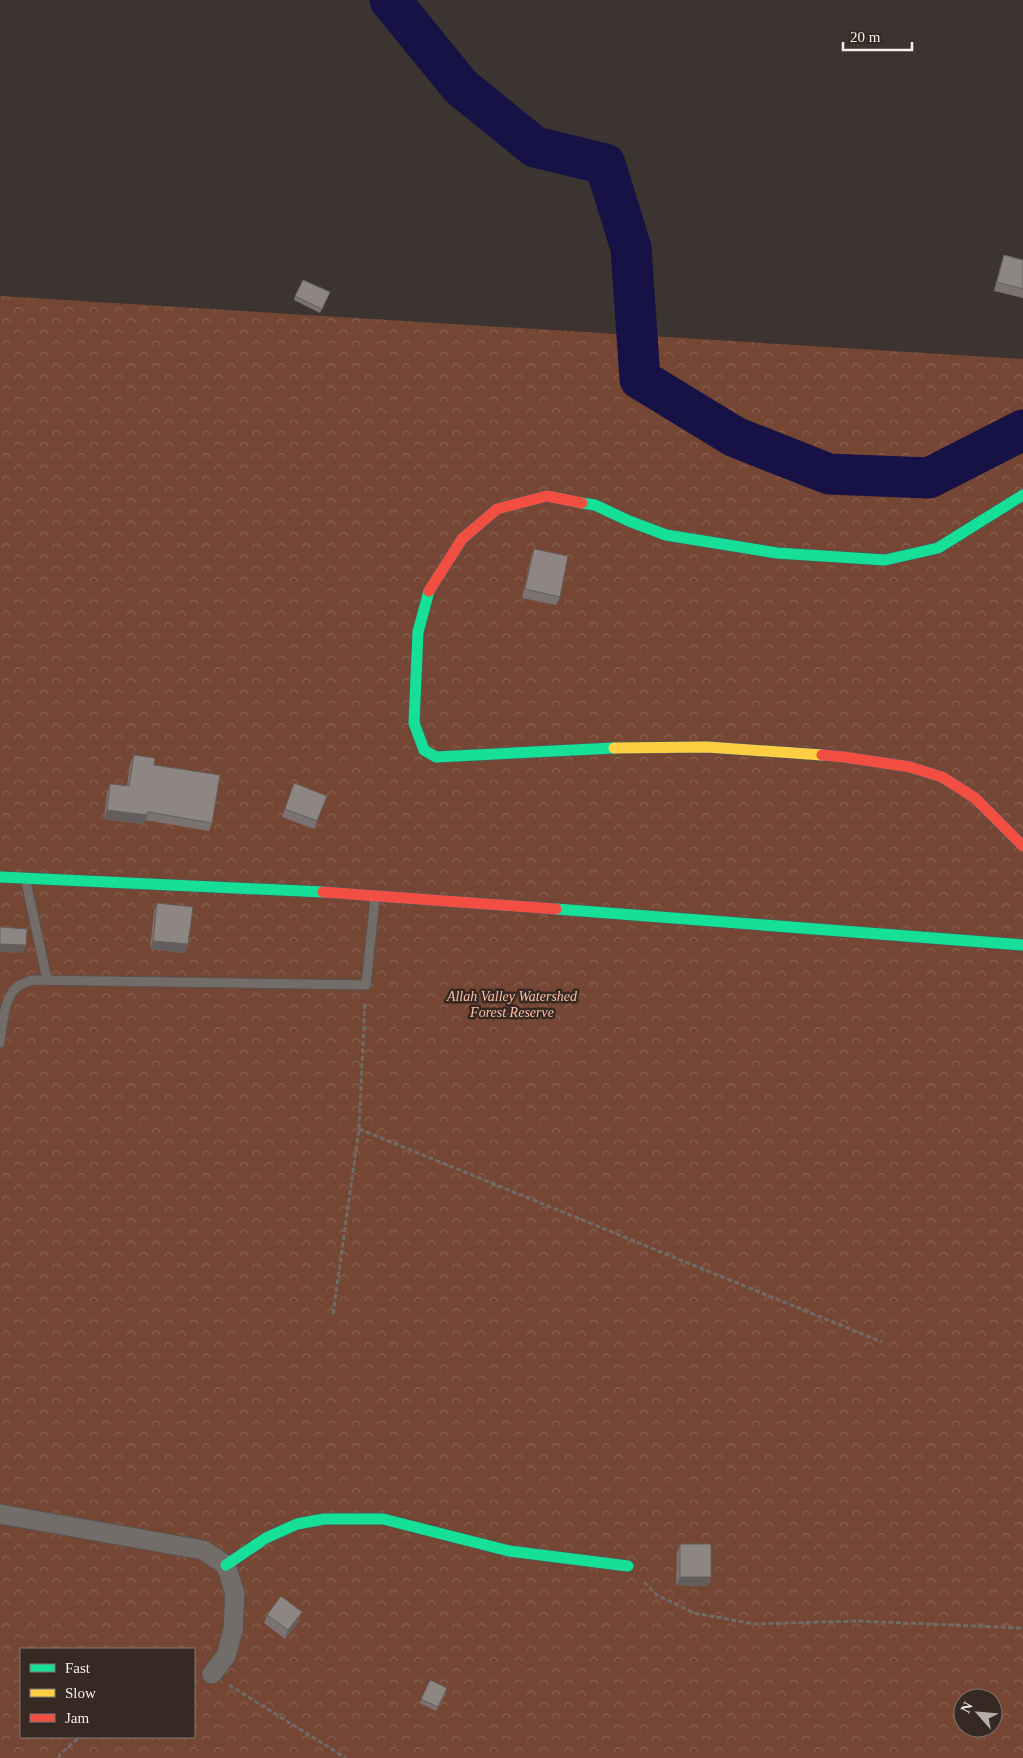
<svg xmlns="http://www.w3.org/2000/svg" width="1023" height="1758" viewBox="0 0 1023 1758" font-family="'Times New Roman',serif">
<defs>
<pattern id="park-crowns" width="20" height="18" patternUnits="userSpaceOnUse" patternTransform="scale(1.25)"><rect width="20" height="18" fill="#744633"/><path d="M2 6a3 3 0 1 1 6 0M12 15a3 3 0 1 1 6 0" fill="none" stroke="#896151"/></pattern>
</defs>
<rect width="100%" height="100%" fill="#3c3430"/>
<!-- park -->
<path fill="url(#park-crowns)" fill-rule="evenodd" d="M0,296L1023,359V1758H0ZM21,1649H194V1737H21ZM963,1698H993V1728H963Z"/>
<g fill="none" stroke-linecap="round" stroke-linejoin="round">
<!-- river -->
<polyline stroke="#161245" stroke-width="41" points="390,0 461,87 535,147 605,164 631,248 640,379 735,437 829,474 929,478 1023,430"/>
<!-- lane casing -->
<g stroke="#595350" stroke-width="11">
<g id="lane">
<polyline points="26,882 47,979"/>
<path d="M0,1043C2,1027 4,997 17,987C21,984 27,982 32,980L366,985L375,898"/>
</g>
</g>
<!-- street casing -->
<g stroke="#595350" stroke-width="21">
<polyline id="street" points="0,1514 203,1550 226,1565 235,1594 233,1630 226,1656 212,1674"/>
</g>
<!-- fast casing -->
<g stroke="#595350" stroke-width="13">
<g id="fast">
<polyline points="582,503 595,505 629,521 666,535 777,553 885,560 938,548 1023,495"/>
<polyline points="429,591 418,632 414,723 424,750 436,757 614,748"/>
<polyline points="0,877 323,892"/>
<polyline points="556,909 1023,945"/>
<polyline points="226,1565 266,1538 297,1524 324,1519 383,1519 509,1551 628,1566"/>
</g>
</g>
<!-- slow casing -->
<g stroke="#595350" stroke-width="13">
<polyline id="slow" points="614,748 707,747 822,755"/>
</g>
<!-- jam casing -->
<g stroke="#595350" stroke-width="13">
<g id="jam">
<polyline points="429,591 462,539 497,509 547,496 582,503"/>
<polyline points="822,755 844,757 910,767 942,777 975,798 1023,846"/>
<polyline points="323,892 556,909"/>
</g>
</g>
<!-- path -->
<g stroke="#716b68" stroke-width="3" stroke-dasharray="5 2.5" stroke-linecap="butt">
<polyline points="359,1129 882,1342"/>
<polyline points="333,1314 359,1129 365,1001"/>
<polyline points="644,1582 657,1595 694,1613 754,1624 857,1621 1023,1628"/>
<polyline points="229,1685 346,1758"/>
<polyline points="59,1758 60,1754 80,1737"/>
</g>
<!-- lane -->
<use href="#lane" stroke="#736d6a" stroke-width="9"/>
<!-- street -->
<use href="#street" stroke="#736d6a" stroke-width="19"/>
<!-- fast -->
<use href="#fast" stroke="#16e098" stroke-width="11"/>
<!-- slow -->
<use href="#slow" stroke="#ffcf43" stroke-width="11"/>
<!-- jam -->
<use href="#jam" stroke="#f24e42" stroke-width="11"/>
</g>
<!-- wall -->
<g fill="#7a7371">
<polygon points="1004,255 1023,260 1023,298 994,291 1001,264"/>
<polygon points="295,296 328,297 320,313 294,300"/>
<polygon points="534,549 560,597 556,605 522,598 531,558"/>
<polygon points="134,755 154,765 212,823 209,831 145,820 144,824 104,819 107,792 110,784 127,786 130,764"/>
<polygon points="294,783 327,796 314,829 282,817"/>
<polygon points="157,903 188,944 185,953 150,949 154,911"/>
<polygon points="680,1544 708,1586 676,1585 677,1553"/>
<polygon points="267,1615 299,1621 285,1639 264,1623"/>
<polygon points="446,1693 436,1711 420,1703 421,1699"/>
</g>
<!-- shaded-wall -->
<g fill="#635e5c">
<polygon points="107,810 147,815 144,824 104,819"/>
<polygon points="153,941 188,944 185,953 150,949"/>
<polygon points="0,944 26,945 23,953 0,952"/>
<polygon points="680,1577 711,1577 708,1586 676,1585"/>
<polygon points="302,1612 299,1621 285,1639 288,1630"/>
</g>
<!-- building -->
<g fill="#8e8683" stroke="#635e5c">
<polygon points="1004,255 1023,260 1023,289 997,282"/>
<polygon points="303,280 330,292 322,309 295,296"/>
<polygon points="534,549 568,556 560,597 525,589"/>
<polygon points="134,755 155,758 154,765 220,775 212,823 148,812 147,815 107,810 110,784 129,786"/>
<polygon points="294,783 327,796 317,821 285,809"/>
<polygon points="157,903 193,907 188,944 153,941"/>
<polygon points="0,927 27,929 26,945 0,944"/>
<rect x="680" y="1544" width="31" height="33"/>
<polygon points="281,1596 302,1612 288,1630 267,1615"/>
<polygon points="430,1680 447,1688 438,1707 421,1699"/>
</g>
<g text-anchor="middle" stroke-width="5" stroke-linejoin="round" paint-order="stroke">
<!-- park labels -->
<g font-size="14" font-style="italic" fill="#fdc0a8" stroke="#362822">
<text x="512" y="1001">Allah Valley Watershed<tspan x="512" dy="16">Forest Reserve</tspan></text>
</g>
</g>
<!-- legend -->
<rect x="20" y="1648" width="175" height="90" fill="#362822" stroke="#837772"/>
<rect x="30" y="1664" width="25" height="8" fill="#16e098" stroke="#837772"/>
<text x="65" y="1673" font-size="15" fill="#f7eeea">Fast</text>
<rect x="30" y="1689" width="25" height="8" fill="#ffcf43" stroke="#837772"/>
<text x="65" y="1698" font-size="15" fill="#f7eeea">Slow</text>
<rect x="30" y="1714" width="25" height="8" fill="#f24e42" stroke="#837772"/>
<text x="65" y="1723" font-size="15" fill="#f7eeea">Jam</text>
<!-- north arrow -->
<g transform="translate(978 1713) rotate(297)"><circle r="24" fill="#362822" stroke="#837772"/>
<path d="M0-4L9 19L0 12L-9 19Z" fill="#b6ada9"/>
<text y="-8" font-size="14" font-weight="bold" text-anchor="middle" fill="#f7eeea">N</text>
</g>
<!-- scale -->
<path d="M843 42v8h69v-8" fill="none" stroke="#f7eeea" stroke-width="2.5"/>
<text x="850" y="42" font-size="15" fill="#f7eeea" stroke="#362822" stroke-width="4" paint-order="stroke">20 m</text>
</svg>
